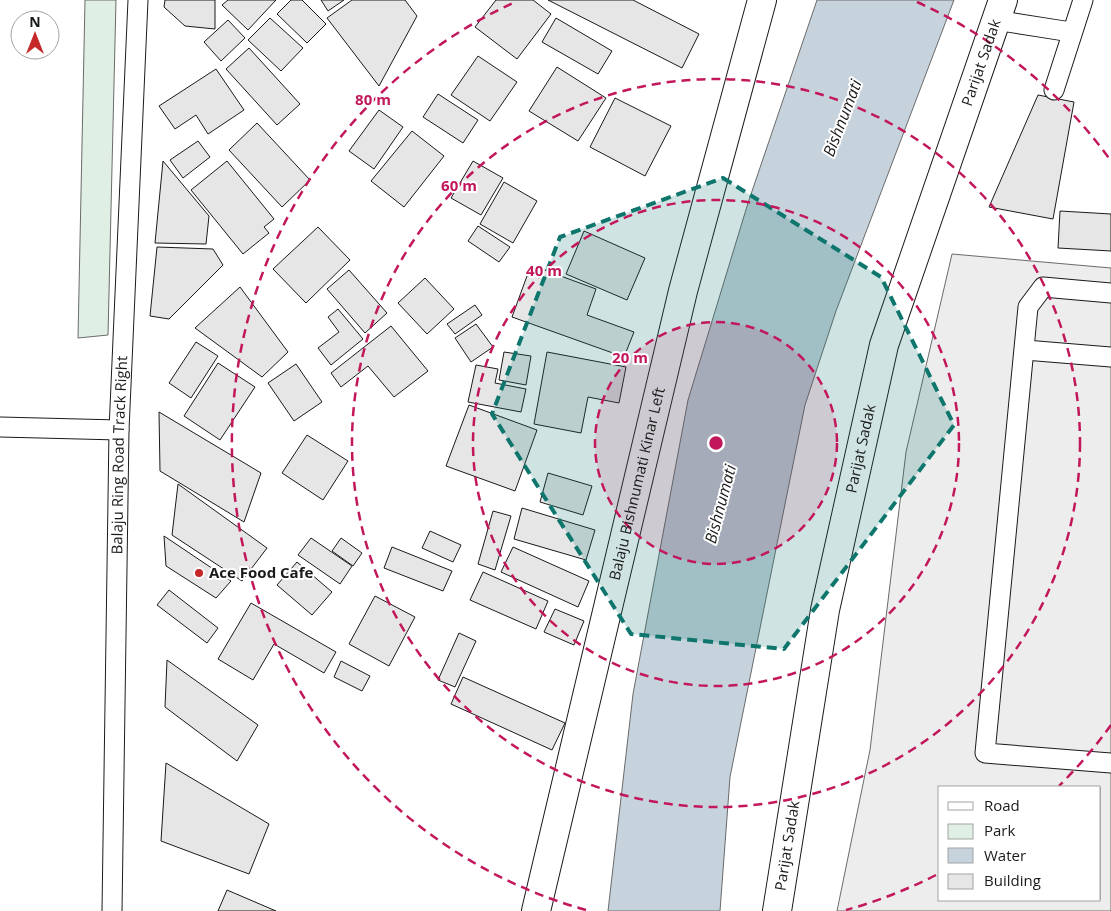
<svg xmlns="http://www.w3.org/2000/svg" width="1111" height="911" viewBox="0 0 1111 911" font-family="'Open Sans',sans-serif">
<rect width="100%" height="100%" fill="#fff"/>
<!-- green -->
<polygon fill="#e0efe3" stroke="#6a6a6a" points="85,0 116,0 108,335 78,338"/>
<!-- parking -->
<path fill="#ededed" stroke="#6a6a6a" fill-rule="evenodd" d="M952,254L1111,268V911H837L870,750L906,452ZM940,787H1100V900H940Z"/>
<!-- water -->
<polygon fill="#c6d2dc" stroke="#6a6a6a" points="817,0 954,0 836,311 805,405 730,777 720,911 608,911 633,694 688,400 748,203"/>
<!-- building -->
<g fill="#e6e6e6" stroke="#1a1a1a">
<polygon points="165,0 215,0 215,29 185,26 164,7"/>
<polygon points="228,0 276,0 248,30 222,5"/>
<polygon points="291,0 302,0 326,24 307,43 277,14"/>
<polygon points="321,0 344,0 328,11"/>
<polygon points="352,0 405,0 417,16 379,86 327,18"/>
<polygon points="496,0 533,0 551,14 517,59 475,27"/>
<polygon points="548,0 633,0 699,34 682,68"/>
<polygon points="270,18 303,48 281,71 248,40"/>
<polygon points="556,18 612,51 598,74 542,42"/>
<polygon points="228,20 245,38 221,61 204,42"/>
<polygon points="249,48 300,104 277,125 226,69"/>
<polygon points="478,56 517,82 490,121 451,95"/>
<polygon points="557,67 606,98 578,141 529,111"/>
<polygon points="216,69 244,110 208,134 196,115 175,129 159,106"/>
<polygon points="438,94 478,120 463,143 423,117"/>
<polygon points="1038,95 1074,102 1053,219 989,207"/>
<polygon points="615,98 671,126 645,176 590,147"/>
<polygon points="379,110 403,127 374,169 349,151"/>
<polygon points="257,123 310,180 282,207 229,150"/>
<polygon points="412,131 444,156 404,207 371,181"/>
<polygon points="198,141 210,157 183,178 170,160"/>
<polygon points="163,161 209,216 206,244 155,243"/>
<polygon points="227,161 274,219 264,227 269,233 243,254 191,190"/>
<polygon points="473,161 503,178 481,215 451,198"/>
<polygon points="504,182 537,201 513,243 480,224"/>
<polygon points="1060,211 1111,214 1111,251 1058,248"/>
<polygon points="478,226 510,247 499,262 468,241"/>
<polygon points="318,227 350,260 306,303 273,269"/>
<polygon points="584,231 645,258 627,300 566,274"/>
<polygon points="157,247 213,249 223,265 169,319 150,316"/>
<polygon points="531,265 596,289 587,315 634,332 624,357 512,317"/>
<polygon points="349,270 387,313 365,333 327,289"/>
<polygon points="425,278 454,309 427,334 398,303"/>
<polygon points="240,287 288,352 262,377 195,328"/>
<polygon points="475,305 482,315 455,334 447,324"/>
<polygon points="338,309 363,339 331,365 318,348 339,332 328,317"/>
<polygon points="476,324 493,347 471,362 455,338"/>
<polygon points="391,326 428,371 394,397 368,366 341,387 331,373"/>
<polygon points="196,342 218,356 191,398 169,383"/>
<polygon points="504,352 531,356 526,385 499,380"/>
<polygon points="547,352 626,367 619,403 588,397 581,433 534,424"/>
<polygon points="218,363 255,387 220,440 184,416"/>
<polygon points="296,364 322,402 294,421 268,383"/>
<polygon points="476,365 498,369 495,383 526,389 521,412 468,402"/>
<polygon points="469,405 537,430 515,491 446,466"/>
<polygon points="159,412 261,473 244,522 160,471"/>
<polygon points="307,435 348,461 323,500 282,473"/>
<polygon points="548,473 592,486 583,515 540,502"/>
<polygon points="178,484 267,548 242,581 172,535"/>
<polygon points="522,508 595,530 586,560 514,539"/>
<polygon points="493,511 511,516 495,570 478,564"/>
<polygon points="430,531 461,545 453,562 422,548"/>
<polygon points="164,536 231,581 216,598 166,566"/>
<polygon points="311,538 352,566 340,584 298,555"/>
<polygon points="341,538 362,553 353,566 332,551"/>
<polygon points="392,547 452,571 443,591 384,568"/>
<polygon points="513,547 589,581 578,607 501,572"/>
<polygon points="297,562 332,592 312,615 277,585"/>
<polygon points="483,572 548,601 536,629 470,600"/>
<polygon points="169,590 218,628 207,643 157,605"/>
<polygon points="375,596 415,617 389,666 349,644"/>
<polygon points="251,603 336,652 324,673 274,644 253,680 218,659"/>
<polygon points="555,609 584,621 574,645 544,632"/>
<polygon points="459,633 476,641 455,687 438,680"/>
<polygon points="167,660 258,725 237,761 165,707"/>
<polygon points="341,661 370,676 362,691 334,677"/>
<polygon points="463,677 565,723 552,750 451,704"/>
<polygon points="166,763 269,824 249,874 161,841"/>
<polygon points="227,890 276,911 218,911"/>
</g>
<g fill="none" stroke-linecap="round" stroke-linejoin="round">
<!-- lane casing -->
<g stroke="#1a1a1a" stroke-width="21">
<g id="lane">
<polyline points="995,20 1071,32"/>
<polyline points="1054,90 1083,0"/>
<polyline points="1111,293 1043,287 1028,307 985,753 1111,763"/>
<polyline points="1025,350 1111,357"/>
<polyline points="0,427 119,430"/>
<path id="s1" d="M112,911L119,430L138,0"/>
</g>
</g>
<!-- street casing -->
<g stroke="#1a1a1a" stroke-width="30">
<g id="street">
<path id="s2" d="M536,911L683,291L762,0"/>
<path id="s3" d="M777,911L825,610L884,345L1003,0"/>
</g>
</g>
<!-- lane -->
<use href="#lane" stroke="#fff" stroke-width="19"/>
<!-- street -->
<use href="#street" stroke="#fff" stroke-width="28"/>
</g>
<!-- marked area -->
<path fill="#0f766e" fill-opacity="0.2" stroke="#0f766e" stroke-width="4" stroke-dasharray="10 6" stroke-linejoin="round" d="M723,178L881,277L954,425L784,649L631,634L492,414L560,237Z"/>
<!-- distance rings -->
<circle cx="716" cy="443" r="121" fill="#c2185b" fill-opacity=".12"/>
<g fill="none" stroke="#c2185b" stroke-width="2.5" stroke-dasharray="9 6">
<circle cx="716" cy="443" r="121"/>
<circle cx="716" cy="443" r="243"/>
<circle cx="716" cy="443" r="364"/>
<path d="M1111 725A485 485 0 0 1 1059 786M936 875A485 485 0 0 1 846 910M586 910A485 485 0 0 1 515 2M917 2A485 485 0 0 1 1111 161"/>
</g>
<!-- markers -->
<circle fill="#c62828" stroke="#fff" stroke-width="2" cx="199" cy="573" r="5"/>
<g text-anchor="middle" stroke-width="4" stroke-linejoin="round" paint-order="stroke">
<!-- street labels -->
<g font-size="15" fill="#1a1a1a" stroke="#fff">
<text dy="5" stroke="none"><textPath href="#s3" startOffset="875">Parijat Sadak</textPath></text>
<text dy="5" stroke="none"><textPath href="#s3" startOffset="470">Parijat Sadak</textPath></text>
<text dy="5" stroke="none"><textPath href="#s1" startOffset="456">Balaju Ring Road Track Right</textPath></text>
<text dy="5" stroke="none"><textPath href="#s2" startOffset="439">Balaju Bishnumati Kinar Left</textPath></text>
<text dy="5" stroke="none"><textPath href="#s3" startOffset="66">Parijat Sadak</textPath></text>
</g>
<!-- poi labels -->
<g font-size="15" font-weight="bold" fill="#1a1a1a" stroke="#fff" text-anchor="start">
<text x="209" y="578">Ace Food Cafe</text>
</g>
<!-- water labels -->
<g font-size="16" font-style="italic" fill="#1a1a1a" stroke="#fff">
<text transform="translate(842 118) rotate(-69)" y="6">Bishnumati</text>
<text transform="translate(720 504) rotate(-75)" y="6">Bishnumati</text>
</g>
</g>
<circle cx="716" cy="443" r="8" fill="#c2185b" stroke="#fff" stroke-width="2.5"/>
<g font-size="15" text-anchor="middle" font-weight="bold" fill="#c2185b" stroke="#fff" stroke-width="4" stroke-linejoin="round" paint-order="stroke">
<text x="373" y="105">80 m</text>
<text x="459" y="191">60 m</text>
<text x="544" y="276">40 m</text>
<text x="630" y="363">20 m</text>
</g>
<!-- legend -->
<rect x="938" y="786" width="162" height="115" fill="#ffffff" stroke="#a3a3a3"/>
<rect x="948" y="802" width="25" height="8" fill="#ffffff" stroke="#a3a3a3"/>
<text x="984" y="811" font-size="15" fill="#1a1a1a">Road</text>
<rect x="948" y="824" width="25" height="15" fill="#e0efe3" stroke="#a3a3a3"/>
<text x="984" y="836" font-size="15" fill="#1a1a1a">Park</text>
<rect x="948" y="848" width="25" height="15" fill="#c6d2dc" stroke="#a3a3a3"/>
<text x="984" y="861" font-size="15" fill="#1a1a1a">Water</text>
<rect x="948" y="874" width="25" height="15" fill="#e6e6e6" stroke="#a3a3a3"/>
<text x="984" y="886" font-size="15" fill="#1a1a1a">Building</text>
<!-- north arrow -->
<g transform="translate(35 35)"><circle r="24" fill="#ffffff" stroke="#a3a3a3"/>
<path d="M0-4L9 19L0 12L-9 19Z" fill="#c62828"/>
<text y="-8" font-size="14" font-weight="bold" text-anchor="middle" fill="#1a1a1a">N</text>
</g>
</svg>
